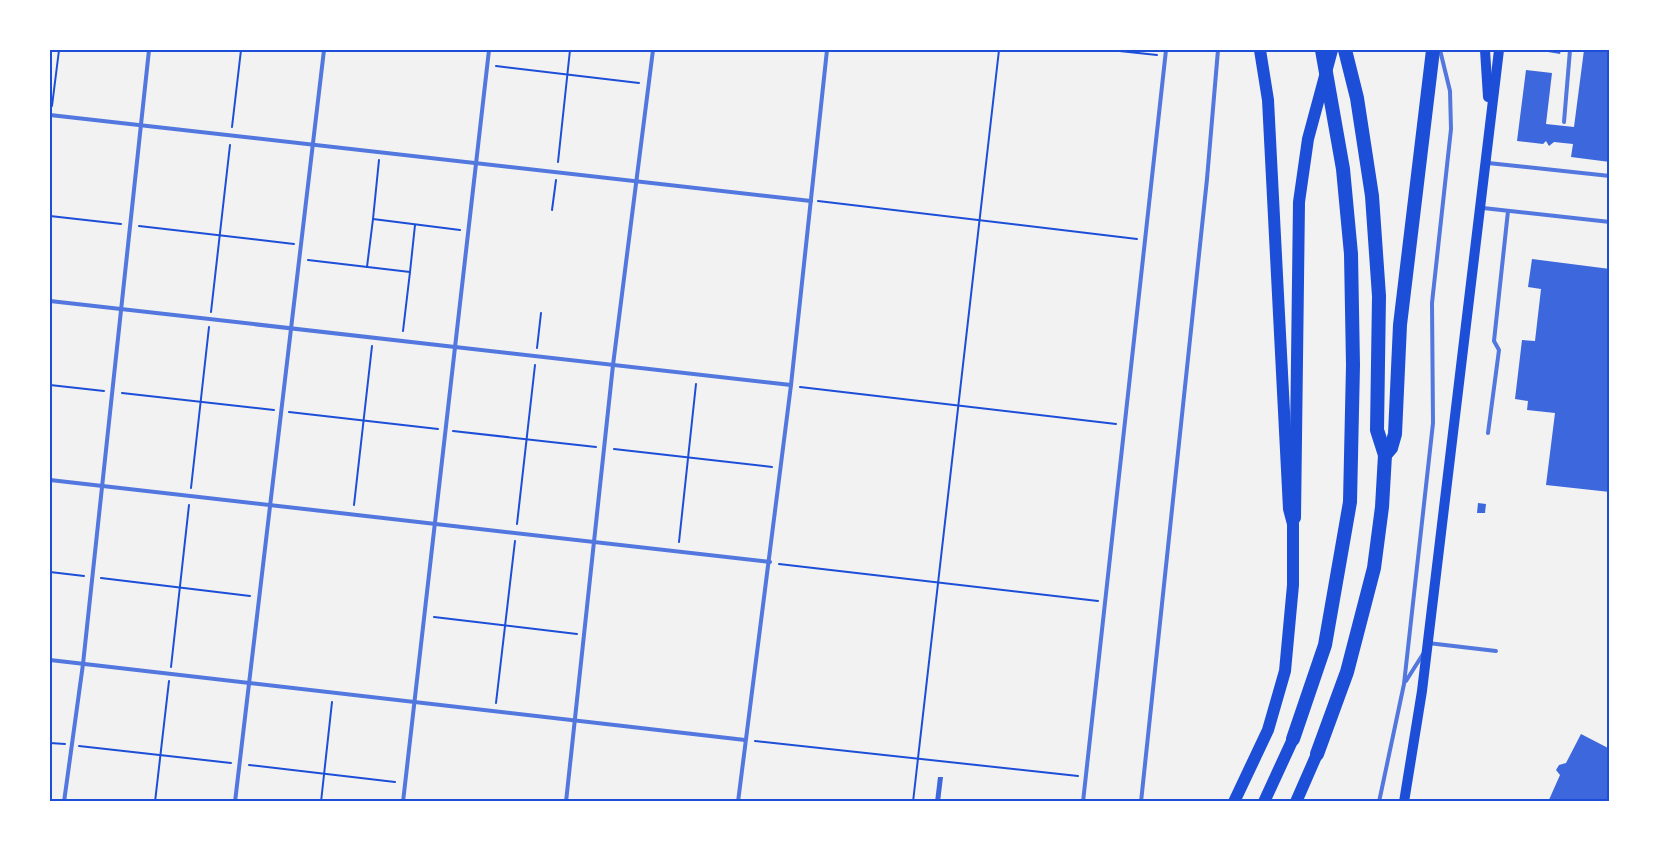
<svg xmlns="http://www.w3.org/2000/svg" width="1659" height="851" viewBox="0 0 1659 851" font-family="'Space Grotesk',sans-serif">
<rect width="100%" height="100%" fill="#f2f2f2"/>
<!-- building -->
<g fill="#3d67dc">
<polygon points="1536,50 1561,50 1560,54"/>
<polygon points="1584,50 1610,50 1610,162 1571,157 1573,144 1554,142 1549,146 1546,141 1543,144 1517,141 1526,70 1552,73 1546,124 1574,127"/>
<polygon points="1532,259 1610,269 1610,492 1546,485 1555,413 1527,410 1528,401 1515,399 1522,340 1535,341 1541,289 1528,287"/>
<polygon points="1478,503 1486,504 1485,513 1477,513"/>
<polygon points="1581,734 1610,749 1610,802 1548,802 1560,775 1556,770 1559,765 1566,763"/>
<polygon points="938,777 943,777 940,802 935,802"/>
</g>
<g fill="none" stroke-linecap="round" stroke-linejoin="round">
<!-- path -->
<g stroke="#1d4ed8" stroke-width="2">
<polyline points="1110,50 1157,55"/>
<polyline points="496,66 639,83"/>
<polyline points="52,106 59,50"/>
<polyline points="232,127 241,50"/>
<polyline points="379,160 373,219 460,230"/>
<polyline points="558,162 570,50"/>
<polyline points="818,201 1137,239"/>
<polyline points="552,210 556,180"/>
<polyline points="50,216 121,224"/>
<polyline points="139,226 294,244"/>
<polyline points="308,260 410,272 403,331"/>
<polyline points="367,267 373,219"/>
<polyline points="410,272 415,225"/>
<polyline points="211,312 230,145"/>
<polyline points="537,348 541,313"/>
<polyline points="50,385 104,391"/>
<polyline points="800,387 1116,424"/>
<polyline points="122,393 274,410"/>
<polyline points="289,412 438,429"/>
<polyline points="453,431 596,447"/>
<polyline points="614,449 772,467"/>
<polyline points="191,488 209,327"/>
<polyline points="354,505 372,346"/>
<polyline points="517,524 535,365"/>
<polyline points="679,542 696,384"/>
<polyline points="779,564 1098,601"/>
<polyline points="50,572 84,576"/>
<polyline points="101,578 250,596"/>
<polyline points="434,617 577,634"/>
<polyline points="171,667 189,505"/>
<polyline points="496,703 515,541"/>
<polyline points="755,741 1078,776"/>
<polyline points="50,743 65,744"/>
<polyline points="79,746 231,763"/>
<polyline points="249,765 395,782"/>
<polyline points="155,802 169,681"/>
<polyline points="321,802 332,702"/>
<polyline points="913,802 999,50"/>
</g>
<!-- service -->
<g stroke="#5277de" stroke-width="4">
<polyline points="50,115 811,201"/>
<polyline points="1564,122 1570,50"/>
<polyline points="1488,163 1610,176"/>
<polyline points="1483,208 1610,222"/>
<polyline points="50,301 791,385"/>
<polyline points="1488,433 1499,350 1494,341 1508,211"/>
<polyline points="50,480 770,562"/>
<polyline points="1428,643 1496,651"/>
<polyline points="50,660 745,740"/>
<polyline points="1406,681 1423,654"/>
<polyline points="64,802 83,664 149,50"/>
<polyline points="235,802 324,50"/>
<polyline points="403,802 489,50"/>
<polyline points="566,802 613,365 653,50"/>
<polyline points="738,802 791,385 827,50"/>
<polyline points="1083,802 1166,50"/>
<polyline points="1141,802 1207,179 1218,50"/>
<polyline points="1379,802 1404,684 1433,423 1432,303 1451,129 1450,91 1440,50"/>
</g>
<!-- secondary -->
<g stroke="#1d4ed8" stroke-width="10">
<polyline points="1485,50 1488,97"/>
<polyline points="1404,802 1422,691 1499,50"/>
</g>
<!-- trunk -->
<g stroke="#1d4ed8" stroke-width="12">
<polyline points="1295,518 1299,202 1308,139 1332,50"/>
<polyline points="1234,802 1268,730 1285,671 1293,585 1293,524 1289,509 1268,100 1260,50"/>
<polyline points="1264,802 1293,739"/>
<polyline points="1296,802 1317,754"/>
</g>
<!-- motorway -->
<g stroke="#1d4ed8" stroke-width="14">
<polyline points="1385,455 1391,448 1395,434 1400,325 1433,50"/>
<polyline points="1293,739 1325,645 1350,502 1353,365 1351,254 1343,169 1322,50"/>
<polyline points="1317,754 1347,672 1374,568 1382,507 1385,455 1377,430 1379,296 1372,196 1357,98 1345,50"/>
</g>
</g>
<!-- border -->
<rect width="1659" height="851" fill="none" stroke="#ffffff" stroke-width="102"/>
<rect x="51" y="51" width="1557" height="749" fill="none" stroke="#1d4ed8" stroke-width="2"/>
</svg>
